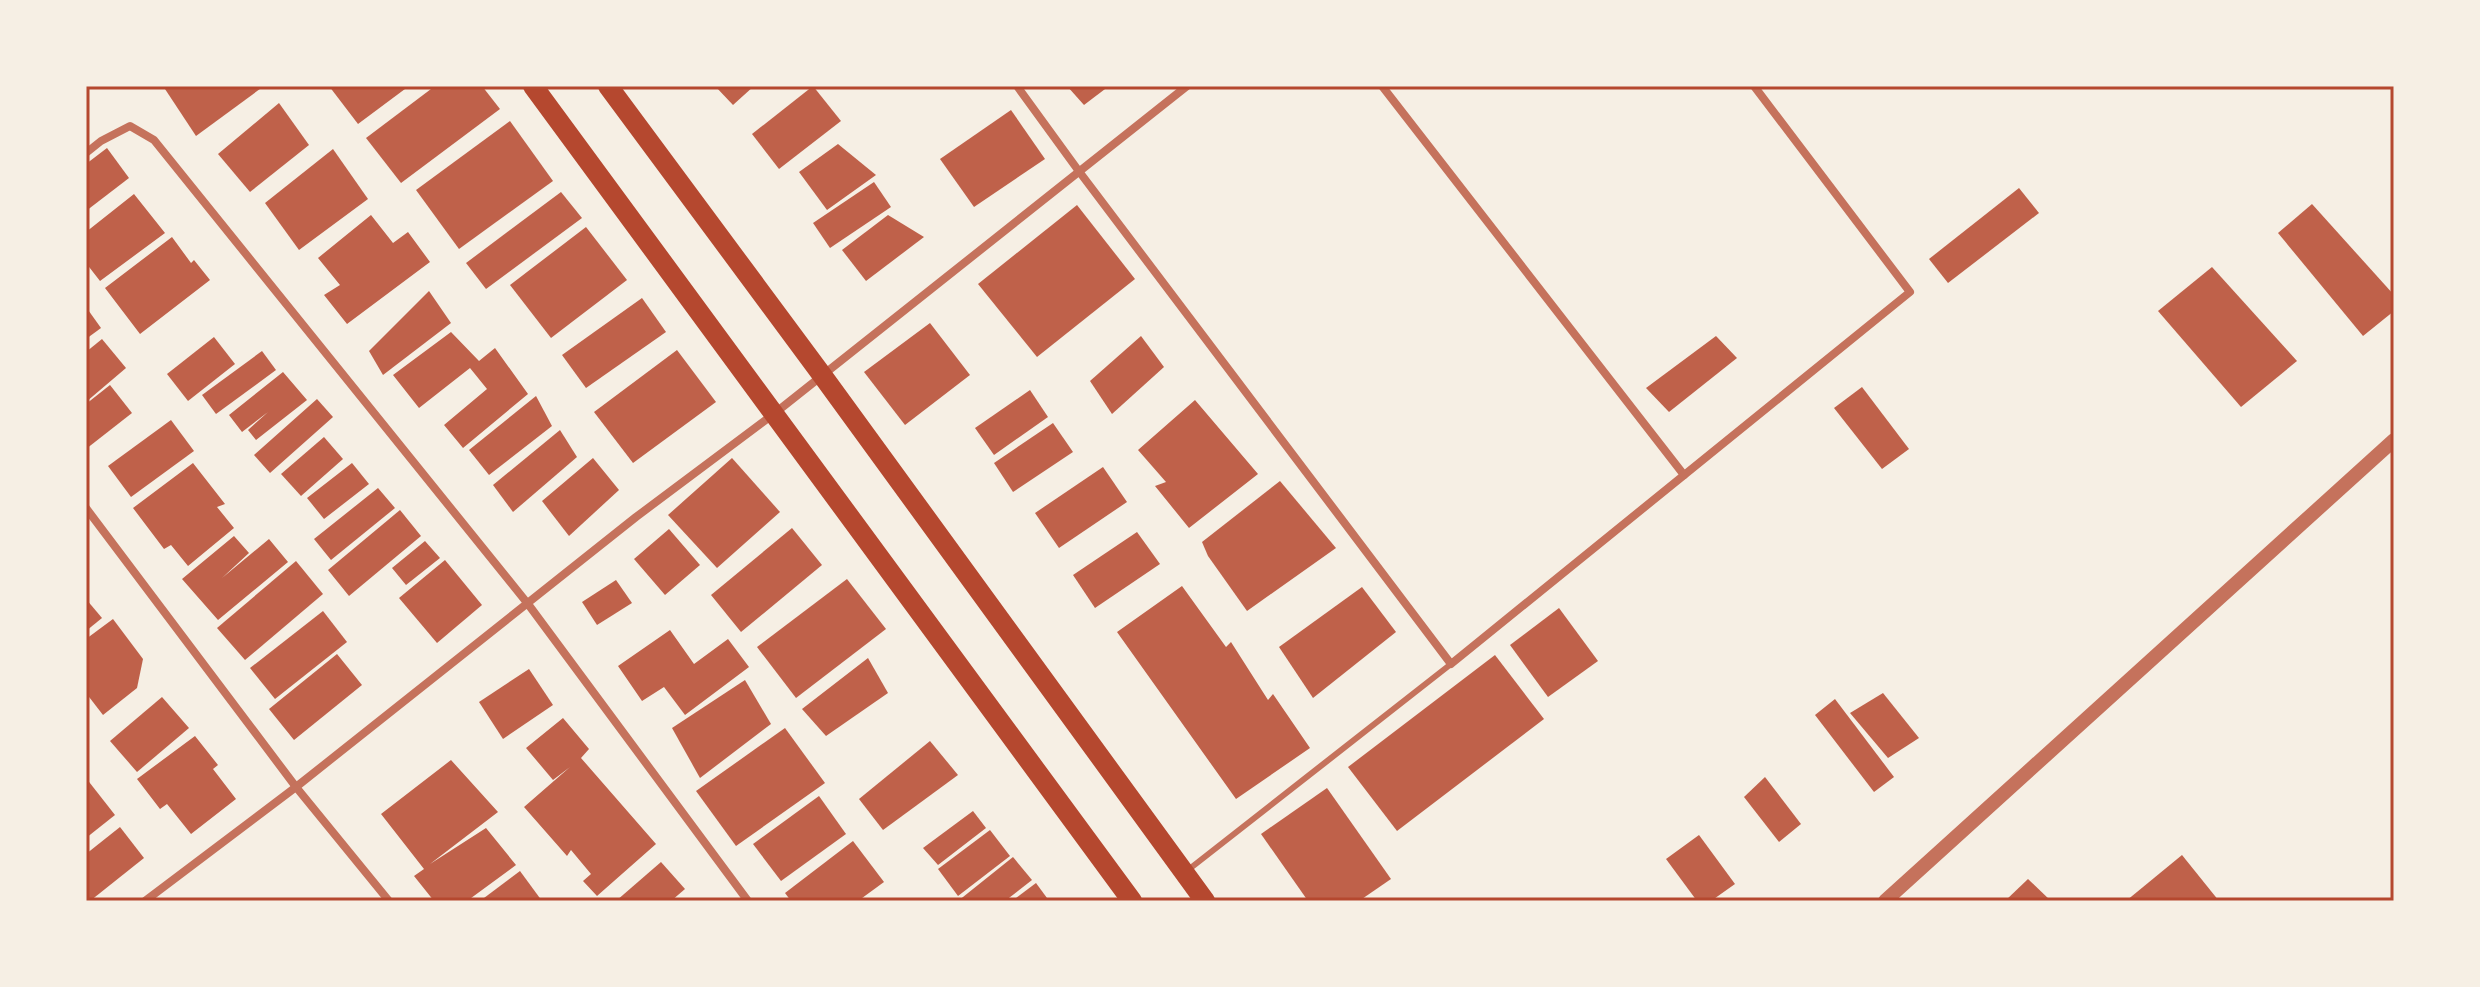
<svg xmlns="http://www.w3.org/2000/svg" width="2480" height="987" viewBox="0 0 2480 987" font-family="Lato,sans-serif">
<rect width="100%" height="100%" fill="#f6efe4"/>
<!-- building -->
<g fill="#bf614a">
<polygon points="163,86 264,86 196,136"/>
<polygon points="329,86 409,86 358,124"/>
<polygon points="435,86 482,86 500,109 401,183 366,138"/>
<polygon points="715,86 754,86 733,105"/>
<polygon points="813,86 841,121 779,169 752,134"/>
<polygon points="1067,86 1109,86 1084,105"/>
<polygon points="279,103 309,145 250,192 218,154"/>
<polygon points="1011,110 1045,159 974,207 940,159"/>
<polygon points="510,121 553,181 459,249 416,190"/>
<polygon points="838,144 876,175 827,210 799,172"/>
<polygon points="107,148 129,178 86,211 86,164"/>
<polygon points="333,149 368,199 299,250 265,203"/>
<polygon points="874,182 891,207 830,248 813,223"/>
<polygon points="2019,188 2039,213 1948,283 1929,259"/>
<polygon points="561,192 582,218 486,289 466,263"/>
<polygon points="134,194 165,233 100,281 86,263 86,259 89,258 86,254 86,232"/>
<polygon points="2312,204 2394,295 2394,311 2363,336 2278,233"/>
<polygon points="1077,205 1135,279 1037,357 978,284"/>
<polygon points="371,215 393,243 408,232 430,262 347,324 324,295 340,285 318,258"/>
<polygon points="888,215 924,237 866,281 842,250"/>
<polygon points="586,227 627,280 551,338 510,285"/>
<polygon points="172,237 191,263 194,260 210,280 140,334 105,288"/>
<polygon points="2212,267 2297,361 2241,407 2158,311"/>
<polygon points="429,291 451,323 383,375 369,351"/>
<polygon points="642,298 666,332 586,388 562,355"/>
<polygon points="86,307 101,328 86,339"/>
<polygon points="930,323 970,375 905,425 864,372"/>
<polygon points="451,332 479,361 495,348 528,394 463,448 444,425 487,389 470,368 419,408 393,375"/>
<polygon points="1141,336 1164,367 1112,414 1090,381"/>
<polygon points="1716,336 1737,358 1669,412 1646,388"/>
<polygon points="214,337 235,364 188,401 167,374"/>
<polygon points="102,339 126,368 86,402 86,352"/>
<polygon points="677,350 716,402 633,463 594,412"/>
<polygon points="262,351 276,370 216,414 202,395"/>
<polygon points="283,372 307,400 256,440 248,430 268,412 242,432 229,415"/>
<polygon points="110,385 132,413 86,449 86,404"/>
<polygon points="1862,387 1909,449 1882,469 1834,408"/>
<polygon points="1030,390 1048,417 994,455 975,428"/>
<polygon points="536,396 552,426 489,475 469,450"/>
<polygon points="317,399 333,417 270,473 254,455"/>
<polygon points="1195,400 1258,474 1189,528 1155,486 1166,482 1138,450"/>
<polygon points="171,420 194,451 131,497 108,466"/>
<polygon points="1053,423 1073,452 1013,492 994,463"/>
<polygon points="560,430 577,457 513,512 493,485"/>
<polygon points="324,437 343,459 301,496 281,474"/>
<polygon points="593,458 619,490 569,536 542,501"/>
<polygon points="732,458 780,512 717,568 668,515"/>
<polygon points="193,463 225,504 217,507 234,528 188,566 171,545 164,549 133,508"/>
<polygon points="352,463 369,484 324,519 307,498"/>
<polygon points="1103,467 1127,502 1059,548 1035,513"/>
<polygon points="1280,481 1336,548 1247,611 1208,556 1202,542"/>
<polygon points="378,488 395,508 331,560 314,539"/>
<polygon points="400,510 421,536 349,596 328,570"/>
<polygon points="792,528 822,565 741,632 711,595"/>
<polygon points="669,529 700,565 665,595 634,559"/>
<polygon points="1137,532 1160,564 1095,608 1073,575"/>
<polygon points="234,536 249,553 222,578 269,539 288,562 218,620 182,579"/>
<polygon points="425,541 440,558 406,585 392,568"/>
<polygon points="445,560 482,605 437,643 399,598"/>
<polygon points="296,561 323,594 245,660 217,628"/>
<polygon points="847,579 886,629 796,698 757,647"/>
<polygon points="616,580 632,603 597,625 582,602"/>
<polygon points="1182,586 1226,647 1231,642 1268,700 1273,694 1310,748 1236,799 1117,632"/>
<polygon points="1362,587 1396,632 1313,698 1279,647"/>
<polygon points="86,599 102,618 86,631"/>
<polygon points="1559,608 1598,661 1548,697 1510,645"/>
<polygon points="323,611 347,642 275,699 250,668"/>
<polygon points="113,619 143,659 137,688 103,715 86,693 86,639"/>
<polygon points="670,630 694,664 728,639 749,667 685,715 664,687 642,701 618,666"/>
<polygon points="337,654 362,685 294,740 269,709"/>
<polygon points="1495,655 1544,719 1397,831 1348,767"/>
<polygon points="868,658 888,693 826,736 802,709"/>
<polygon points="529,669 553,705 503,739 479,702"/>
<polygon points="745,680 771,724 700,778 672,728"/>
<polygon points="1883,693 1919,738 1888,758 1850,713"/>
<polygon points="162,697 189,728 137,772 110,741"/>
<polygon points="1835,699 1894,777 1874,792 1815,715"/>
<polygon points="563,718 589,749 581,758 656,844 597,896 583,881 591,874 571,850 567,856 524,807 570,767 553,780 526,748"/>
<polygon points="785,728 825,783 736,846 696,791"/>
<polygon points="195,736 218,765 213,769 236,799 191,834 167,804 160,809 137,779"/>
<polygon points="930,741 958,775 883,830 859,799"/>
<polygon points="451,760 498,812 430,864 486,828 516,865 467,901 434,901 414,876 424,869 381,814"/>
<polygon points="1765,777 1801,824 1779,842 1744,797"/>
<polygon points="86,778 115,815 86,838"/>
<polygon points="1327,788 1391,879 1359,901 1308,901 1261,834"/>
<polygon points="819,796 846,834 781,881 753,844"/>
<polygon points="973,811 986,828 938,865 923,848"/>
<polygon points="120,827 144,858 90,901 86,901 86,854"/>
<polygon points="990,830 1010,856 958,896 938,869"/>
<polygon points="1699,835 1735,884 1711,901 1697,901 1666,859"/>
<polygon points="853,841 884,882 858,901 791,901 785,893"/>
<polygon points="2182,855 2219,901 2126,901"/>
<polygon points="1013,857 1032,880 1005,901 958,901"/>
<polygon points="661,862 685,889 671,901 616,901"/>
<polygon points="520,871 542,901 480,901"/>
<polygon points="2028,879 2051,901 2005,901"/>
<polygon points="1036,883 1047,898 1044,901 1012,901"/>
</g>
<g fill="none" stroke-linecap="round" stroke-linejoin="round">
<!-- service -->
<polyline stroke="#c5725c" stroke-width="6" points="1188,870 1451,664"/>
<!-- minor -->
<g stroke="#c5725c" stroke-width="8">
<polyline points="1017,86 1078,170 1451,664 1910,292 1754,86"/>
<polyline points="1382,86 1684,475"/>
<polyline points="86,153 101,141 130,126 154,140 528,604 748,901"/>
<polyline points="86,508 296,787 389,901"/>
<polyline points="145,901 296,787 636,517 775,413 1187,86"/>
</g>
<!-- tertiary -->
<polyline stroke="#c5725c" stroke-width="14" points="1885,901 2394,440"/>
<!-- primary -->
<g stroke="#b5482f" stroke-width="20">
<polyline points="533,86 1132,901"/>
<polyline points="608,86 822,375 1205,901"/>
</g>
</g>
<!-- border -->
<rect width="2480" height="987" fill="none" stroke="#f6efe4" stroke-width="176"/>
<rect x="88" y="88" width="2304" height="811" fill="none" stroke="#b5482f" stroke-width="3"/>
</svg>
